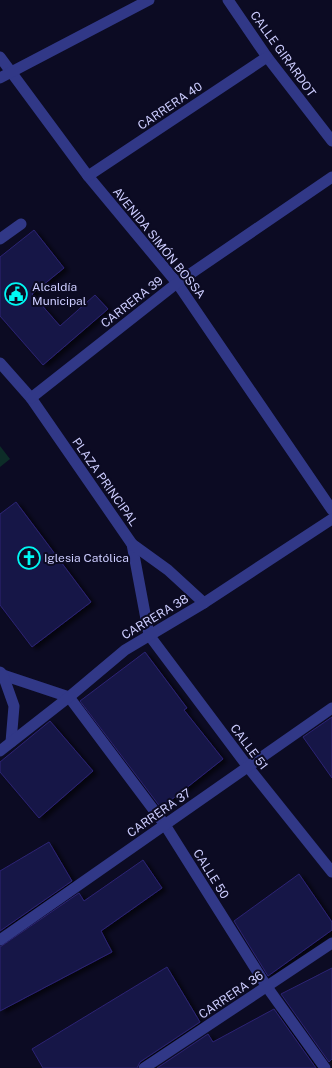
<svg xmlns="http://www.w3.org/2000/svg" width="332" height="1068" viewBox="0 0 332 1068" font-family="'Public Sans',sans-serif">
<defs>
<filter id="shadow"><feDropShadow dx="4.5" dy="2.5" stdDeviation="2" flood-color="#0009"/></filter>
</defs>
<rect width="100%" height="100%" fill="#0c0b23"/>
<!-- green -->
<polygon fill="#0d2d28" points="0,446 10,459 0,467"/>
<!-- building -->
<g fill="#191546" stroke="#2b2474" filter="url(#shadow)">
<polygon points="34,230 64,268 32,294 60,326 95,295 108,309 43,365 0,316 0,257"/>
<polygon points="16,502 91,602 32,647 0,605 0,514"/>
<polygon points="145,652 187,708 184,710 223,759 161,808 80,701"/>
<polygon points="332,717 332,778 303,737"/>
<polygon points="50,721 93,771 39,818 0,772 0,762"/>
<polygon points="49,842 72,881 0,931 0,871"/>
<polygon points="143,860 162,888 101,931 112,952 0,1011 0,947 79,893 84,901"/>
<polygon points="299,874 332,922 332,930 268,976 234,921"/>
<polygon points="167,967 200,1022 140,1062 137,1068 43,1068 32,1049"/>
<polygon points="332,968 332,1059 329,1062 281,994"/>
<polygon points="274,1009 316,1068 157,1068 208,1034 213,1042"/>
</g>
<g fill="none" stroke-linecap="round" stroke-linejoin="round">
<!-- minor -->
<g stroke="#313887" stroke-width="11">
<polyline points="228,0 267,57 332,141"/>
<polyline points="0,57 88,176 177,283 332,510"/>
<polyline points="0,78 149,0"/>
<polyline points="88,176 267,57"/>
<polyline points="0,239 21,224"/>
<polyline points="0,363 31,398 132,544 149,635 248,767 332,872"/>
<polyline points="31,398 177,283 332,177"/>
<polyline points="132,544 168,570 204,603"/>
<polyline points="0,672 3,675 69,697 165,825 267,987 325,1068"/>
<polyline points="3,675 14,706 11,742"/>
<polyline points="0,751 69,697 125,650 204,603 332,519"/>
<polyline points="0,940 332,708"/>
<polyline points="144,1068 332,943"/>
</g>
</g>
<!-- icons -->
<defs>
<g id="civic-ring" transform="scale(1.15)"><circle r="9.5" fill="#0c0b23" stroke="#00f8f3" stroke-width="1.5"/><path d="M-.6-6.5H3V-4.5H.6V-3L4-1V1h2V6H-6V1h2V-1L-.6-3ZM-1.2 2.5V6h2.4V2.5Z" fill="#00f8f3"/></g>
<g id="church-ring" transform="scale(1.15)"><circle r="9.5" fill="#0c0b23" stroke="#00f8f3" stroke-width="1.5"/><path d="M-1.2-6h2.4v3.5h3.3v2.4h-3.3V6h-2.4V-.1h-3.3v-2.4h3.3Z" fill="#00f8f3"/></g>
</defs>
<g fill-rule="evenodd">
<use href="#civic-ring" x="16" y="294"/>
<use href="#church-ring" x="29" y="558"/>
</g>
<g text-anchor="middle" stroke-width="4" stroke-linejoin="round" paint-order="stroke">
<!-- street labels -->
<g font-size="12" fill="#cdcdff" stroke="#0c0b23">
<text transform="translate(283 54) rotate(54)" y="4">CALLE GIRARDOT</text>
<text transform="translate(170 106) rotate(-34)" y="4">CARRERA 40</text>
<text transform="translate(159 243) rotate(51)" y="4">AVENIDA SIMÓN BOSSA</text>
<text transform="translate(132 302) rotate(-38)" y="4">CARRERA 39</text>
<text transform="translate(105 482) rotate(55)" y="4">PLAZA PRINCIPAL</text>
<text transform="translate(155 617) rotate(-31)" y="4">CARRERA 38</text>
<text transform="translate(249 747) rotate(53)" y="4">CALLE 51</text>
<text transform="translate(159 813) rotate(-35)" y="4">CARRERA 37</text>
<text transform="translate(211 874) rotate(58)" y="4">CALLE 50</text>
<text transform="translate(231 995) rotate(-34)" y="4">CARRERA 36</text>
</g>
<!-- poi labels -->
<g font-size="12" fill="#cdcdff" stroke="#0c0b23" text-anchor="start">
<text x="32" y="291">Alcaldía<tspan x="32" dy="14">Municipal</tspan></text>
<text x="44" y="562">Iglesia Católica</text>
</g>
</g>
</svg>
